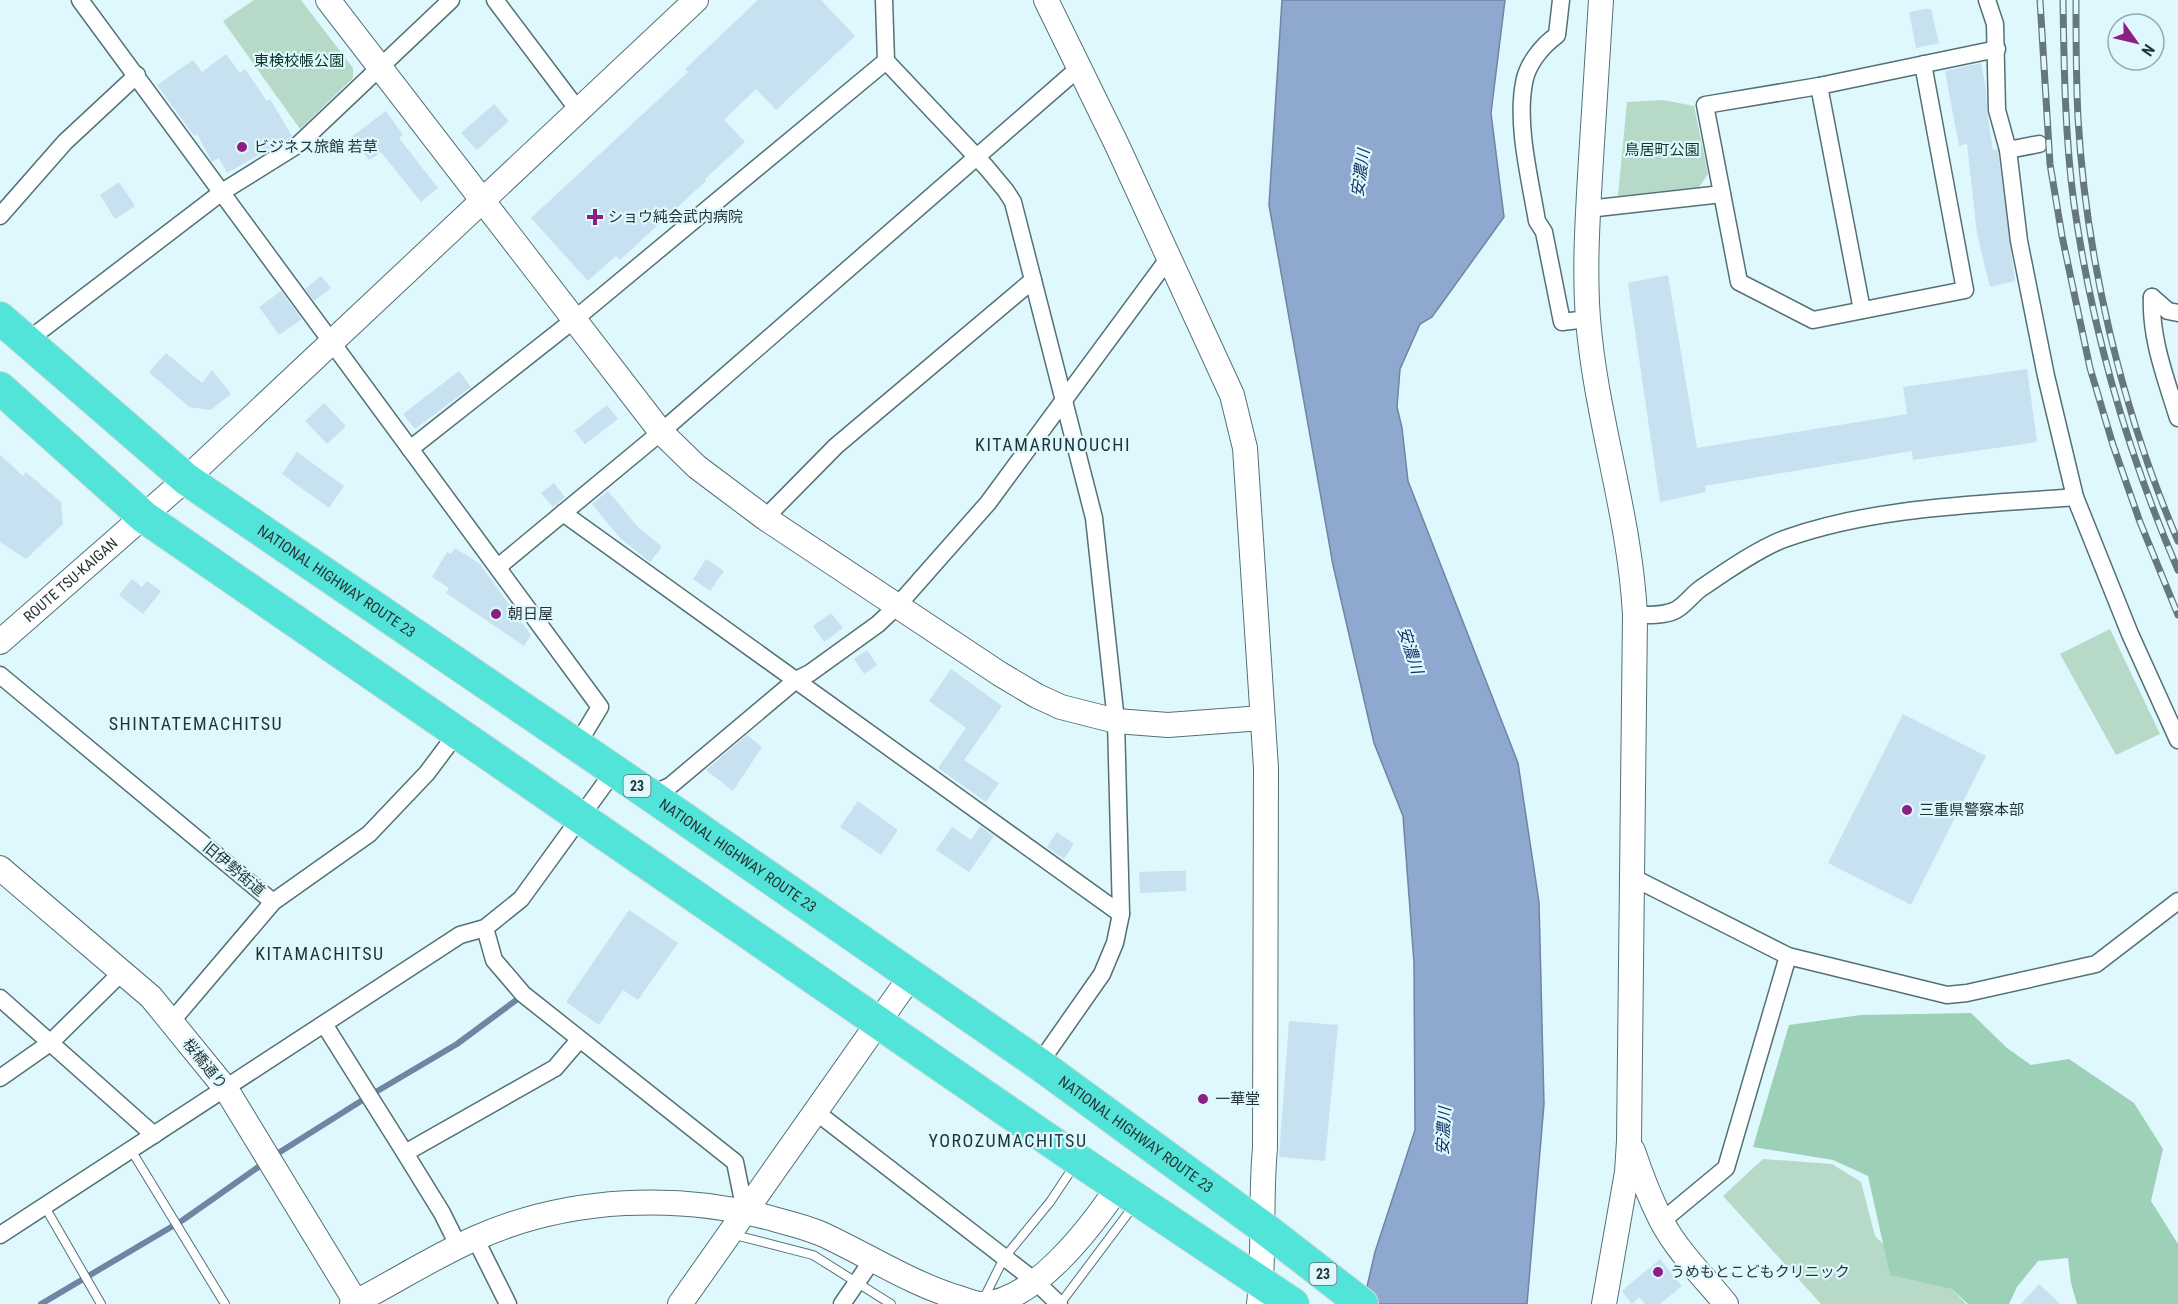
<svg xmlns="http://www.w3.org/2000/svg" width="2178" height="1304" viewBox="0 0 2178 1304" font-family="'Roboto Condensed','Noto Sans JP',sans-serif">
<rect width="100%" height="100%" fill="#def8fe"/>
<!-- green -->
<g fill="#b6dac7">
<polygon points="254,0 301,0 353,68 353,78 300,129 223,21"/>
<polygon points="1663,100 1694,106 1708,174 1699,187 1618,196 1627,102"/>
<polygon points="2110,629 2160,734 2116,755 2060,654"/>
<polygon points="1763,1159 1832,1164 1861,1182 1875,1236 1900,1260 1952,1289 1966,1304 1821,1304 1723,1196"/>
</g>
<!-- forest -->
<polygon fill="#9dd1b7" points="1971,1013 2007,1048 2031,1065 2069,1059 2134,1103 2163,1149 2151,1201 2178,1244 2178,1304 2077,1304 2071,1283 2068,1258 2038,1261 2017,1287 2009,1304 1968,1304 1952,1289 1890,1275 1868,1176 1833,1160 1753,1147 1789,1025 1861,1015"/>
<!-- water -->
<polygon fill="#8ea8d0" stroke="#6f85a2" stroke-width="1.5" points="1282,0 1505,0 1491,113 1504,217 1432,317 1420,324 1400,369 1397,407 1402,428 1408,481 1518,763 1539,902 1544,1104 1527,1304 1363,1304 1375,1252 1415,1130 1414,963 1403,816 1374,743 1333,565 1269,205"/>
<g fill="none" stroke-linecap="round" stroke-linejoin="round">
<!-- stream -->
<g stroke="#6f85a2" stroke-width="6">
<polyline points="272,1157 369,1096 457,1044 523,995"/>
<polyline points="41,1304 183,1220 264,1163"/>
</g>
</g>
<!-- building -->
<g fill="#c7e1f1">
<polygon points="758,0 821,0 855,36 776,110 756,89 724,120 745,142 705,179 706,181 620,260 616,256 588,281 531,218 688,72 685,69"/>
<polygon points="1925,9 1931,9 1939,43 1916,48 1909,12"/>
<polygon points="226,54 240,73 245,69 267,101 270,99 292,136 227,173 219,158 212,162 197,134 194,136 157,85 193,60 202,72"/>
<polygon points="1981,63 1986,89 1987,111 1993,150 1997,149 1998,152 2015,281 1990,287 1977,234 1967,144 1959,146 1945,71"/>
<polygon points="494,104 509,121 477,150 461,133"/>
<polygon points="386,111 403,135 399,138 438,188 421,202 381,152 369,160 351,137"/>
<polygon points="119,182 135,206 115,219 100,195"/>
<polygon points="1668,275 1697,448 1907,414 1903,387 2027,369 2037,442 1913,460 1912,451 1705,486 1706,492 1660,502 1628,283"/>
<polygon points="321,276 331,288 314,301 305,289"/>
<polygon points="281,291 302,319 279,335 259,307"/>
<polygon points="166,353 202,383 212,370 231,394 211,410 189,407 149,372"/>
<polygon points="459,371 471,387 415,429 403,414"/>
<polygon points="324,403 346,426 327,444 305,421"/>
<polygon points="607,405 618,419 585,444 574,431"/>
<polygon points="297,452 344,486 329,508 282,474"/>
<polygon points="0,455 23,476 26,472 61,502 63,524 26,559 0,542"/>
<polygon points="554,483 565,497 553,507 541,493"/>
<polygon points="608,491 637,526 662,547 650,562 620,538 592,504"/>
<polygon points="455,548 480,564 531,635 524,646 446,593 449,588 432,577 447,552 451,554"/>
<polygon points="706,559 724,571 710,591 693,579"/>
<polygon points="132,579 142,587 147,581 161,591 143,614 119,595"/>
<polygon points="831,613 843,628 824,642 813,626"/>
<polygon points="867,650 877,665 864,674 854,659"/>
<polygon points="951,669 1002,706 964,760 999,783 986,802 938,768 966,728 929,701"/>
<polygon points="1903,714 1986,756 1911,905 1828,863"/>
<polygon points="747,735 762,747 733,791 706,770"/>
<polygon points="858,801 898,830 881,855 840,827"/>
<polygon points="980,826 994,836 969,872 936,850 952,827 971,840"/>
<polygon points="1057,832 1074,844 1064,859 1047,847"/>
<polygon points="1164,871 1186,871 1186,891 1140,893 1139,872"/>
<polygon points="629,910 678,943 638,1000 623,990 599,1025 566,1002"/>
<polygon points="1289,1021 1338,1025 1325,1161 1279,1157"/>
<polygon points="1660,1259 1682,1286 1660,1304 1645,1304 1639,1297 1632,1304 1622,1291"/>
<polygon points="2039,1284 2060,1304 2021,1304"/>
</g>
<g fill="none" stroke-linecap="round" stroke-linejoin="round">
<!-- lane casing -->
<g stroke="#547177" stroke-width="10">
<g id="lane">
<polyline points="131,1150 225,1304"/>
<polyline points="45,1207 101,1304"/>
<polyline points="731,1234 813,1255 891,1304"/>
<polyline points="984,1298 1004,1258 1050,1202 1074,1166"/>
<polyline points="1060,1304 1135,1204"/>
</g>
</g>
<!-- street casing -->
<g stroke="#547177" stroke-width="19">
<g id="street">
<polyline points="80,0 600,707 577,745"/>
<polyline points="495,0 578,110"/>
<polyline points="884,0 886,61 986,167 1006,191 1013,202 1094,518 1116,721 1121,914 1115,943 1102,974 1039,1064"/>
<path d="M1561,0L1557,35C1542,46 1527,64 1524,83C1516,125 1530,179 1537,221L1544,232L1562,322L1588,319"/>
<polyline points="1987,0 1995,24 1997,110 2008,150 2039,144"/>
<polyline points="1923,64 1965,290 1813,320 1739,282 1705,105 1819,86 1997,49"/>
<polyline points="1819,86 1862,310"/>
<polyline points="2008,150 2019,241 2046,376 2075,497 2130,634 2178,740"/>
<polyline points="1588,209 1722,194"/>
<polyline points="0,216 65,142 137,75"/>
<path d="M2152,297C2150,338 2166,379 2178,418"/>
<polyline points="2152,297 2168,311 2178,313"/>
<polyline points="27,341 222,192 299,144 451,0"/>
<polyline points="410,449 575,319 886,61"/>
<polyline points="563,513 1121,914"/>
<polyline points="765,518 836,446 1033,280"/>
<polyline points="498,567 661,432 1080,67"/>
<path d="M1635,615C1648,615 1664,616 1676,610C1685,605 1692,595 1700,589C1722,574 1762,546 1787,538C1878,506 1979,505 2075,497"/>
<polyline points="0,675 273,902"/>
<polyline points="650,795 670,786 796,680 810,673 878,624 898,605 988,503 1168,259"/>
<polyline points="1632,877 1788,956 1947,995 1967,993 2096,964 2178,901"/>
<polyline points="485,928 494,960 523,994 735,1162 745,1211"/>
<polyline points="0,998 154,1135"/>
<polyline points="171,1022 273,902 369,834 427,773 457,733"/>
<polyline points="324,1024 405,1153 555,1068 579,1040"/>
<polyline points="0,1078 50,1043 122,972"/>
<polyline points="816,1112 1035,1281 1059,1304"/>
<polyline points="405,1153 442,1213 459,1247"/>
<polyline points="1662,1221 1726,1168 1788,956"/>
<polyline points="0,1235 460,935 485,928 521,899 614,771"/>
<polyline points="475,1238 508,1304"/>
<polyline points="842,1304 873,1259"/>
</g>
</g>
<!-- secondary casing -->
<g stroke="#547177" stroke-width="26">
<g id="secondary">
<polyline points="328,0 661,432 697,467 765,518 1000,674 1037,696 1061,707 1116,721 1168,725 1262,718"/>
<path d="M1046,0L1117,145L1232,395L1245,448L1266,768L1265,1148C1260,1200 1265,1252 1259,1304"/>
<path d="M1601,0C1598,53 1594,106 1591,159C1588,212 1584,266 1588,319C1596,419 1630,515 1635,615L1629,1141L1627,1172L1604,1304"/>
<path id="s1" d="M0,642L186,479L696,0"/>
<polyline points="0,868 151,997 226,1089 357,1304"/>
<path d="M1633,1151C1641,1175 1650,1198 1661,1220C1677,1251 1704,1277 1726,1304"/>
<path d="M352,1304C393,1283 433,1257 476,1238C568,1197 680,1192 777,1220C792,1224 809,1228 824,1235C869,1256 912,1284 959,1298C966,1300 974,1304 981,1304C1034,1303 1091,1227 1118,1187"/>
<polyline points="680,1304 911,976"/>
</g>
</g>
<!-- highway casing -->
<g stroke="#d8dadb" stroke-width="34">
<g id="highway">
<path id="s2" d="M0,318L186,479L650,795L1039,1064L1264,1228L1362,1304"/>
<polyline points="0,388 144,517 1078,1160 1293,1304"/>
</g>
</g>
<!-- lane -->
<use href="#lane" stroke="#fff" stroke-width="8"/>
<!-- street -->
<use href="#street" stroke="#fff" stroke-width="16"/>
<!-- secondary -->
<use href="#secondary" stroke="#fff" stroke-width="24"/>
<!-- highway -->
<use href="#highway" stroke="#52e4d8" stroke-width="32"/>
<!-- rail casing -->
<g stroke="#67787d" stroke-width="7">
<g id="rail">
<polyline points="2040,0 2050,164 2062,236 2090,368 2113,445 2140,522 2178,615"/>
<path d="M2063,0C2064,68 2065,137 2074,204C2092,330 2128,454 2178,570"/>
<path d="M2076,0C2076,39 2076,79 2078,118C2086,259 2122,411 2178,541"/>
</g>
</g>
<!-- rail -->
<use href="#rail" stroke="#def8fe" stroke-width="4.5" stroke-dasharray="14" stroke-linecap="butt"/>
</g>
<!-- markers -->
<g fill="#8b1f84" stroke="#def8fe" stroke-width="2">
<circle cx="242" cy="147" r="6"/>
<path d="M592 208h6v6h6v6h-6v6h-6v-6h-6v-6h6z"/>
<circle cx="496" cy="614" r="6"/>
<circle cx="1907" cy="810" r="6"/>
<circle cx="1203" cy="1099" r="6"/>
<circle cx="1658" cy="1272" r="6"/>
</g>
<g text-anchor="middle" stroke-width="4.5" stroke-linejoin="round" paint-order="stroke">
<!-- shield labels -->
<g fill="#def8fe" stroke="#5e6f73" stroke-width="1.5">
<rect x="623.5" y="775" width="27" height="22" rx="4.5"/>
<rect x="1309.5" y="1263" width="27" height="22" rx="4.5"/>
</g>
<g font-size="14" font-weight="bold" fill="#273437">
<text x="637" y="791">23</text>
<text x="1323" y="1279">23</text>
</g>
<!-- park labels -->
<g font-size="15" fill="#083524" stroke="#def8fe">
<text x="299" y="66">東検校帳公園</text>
<text x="1662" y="155">鳥居町公園</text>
</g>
<!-- poi labels -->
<g font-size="15" fill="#273437" stroke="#def8fe" text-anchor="start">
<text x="254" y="152">ビジネス旅館 若草</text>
<text x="608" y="222">ショウ純会武内病院</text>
<text x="508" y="619">朝日屋</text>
<text x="1919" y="815">三重県警察本部</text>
<text x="1215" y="1104">一華堂</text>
<text x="1670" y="1277">うめもとこどもクリニック</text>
</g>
<!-- street labels -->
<g font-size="15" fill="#273437" stroke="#def8fe">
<text dy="5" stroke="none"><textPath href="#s1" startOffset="94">ROUTE TSU-KAIGAN</textPath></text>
<text dy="5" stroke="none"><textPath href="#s2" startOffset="428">NATIONAL HIGHWAY ROUTE 23</textPath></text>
<text dy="5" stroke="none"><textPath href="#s2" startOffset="914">NATIONAL HIGHWAY ROUTE 23</textPath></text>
<text transform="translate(234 869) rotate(40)" y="5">旧伊勢街道</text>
<text transform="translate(205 1064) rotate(51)" y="5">桜橋通り</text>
<text dy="5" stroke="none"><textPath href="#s2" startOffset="1400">NATIONAL HIGHWAY ROUTE 23</textPath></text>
</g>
<!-- water labels -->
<g font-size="16" font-style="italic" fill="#113162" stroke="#def8fe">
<text transform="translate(1360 173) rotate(-82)" y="6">安濃川</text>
<text transform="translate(1411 650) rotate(72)" y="6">安濃川</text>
<text transform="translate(1443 1131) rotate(-87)" y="6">安濃川</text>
</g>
<!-- quarter labels -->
<g font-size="18" letter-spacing="1.5" fill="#1a363b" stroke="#def8fe">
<text x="1053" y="451">KITAMARUNOUCHI</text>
<text x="196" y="730">SHINTATEMACHITSU</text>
<text x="320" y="960">KITAMACHITSU</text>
<text x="1008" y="1147">YOROZUMACHITSU</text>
</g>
</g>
<!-- north arrow -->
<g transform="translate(2136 42) rotate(124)"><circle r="28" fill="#def8fe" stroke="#95aaae" stroke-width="1.5"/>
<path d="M0-4.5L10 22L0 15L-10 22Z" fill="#8b1f84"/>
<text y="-9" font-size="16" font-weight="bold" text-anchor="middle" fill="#273437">N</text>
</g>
</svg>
